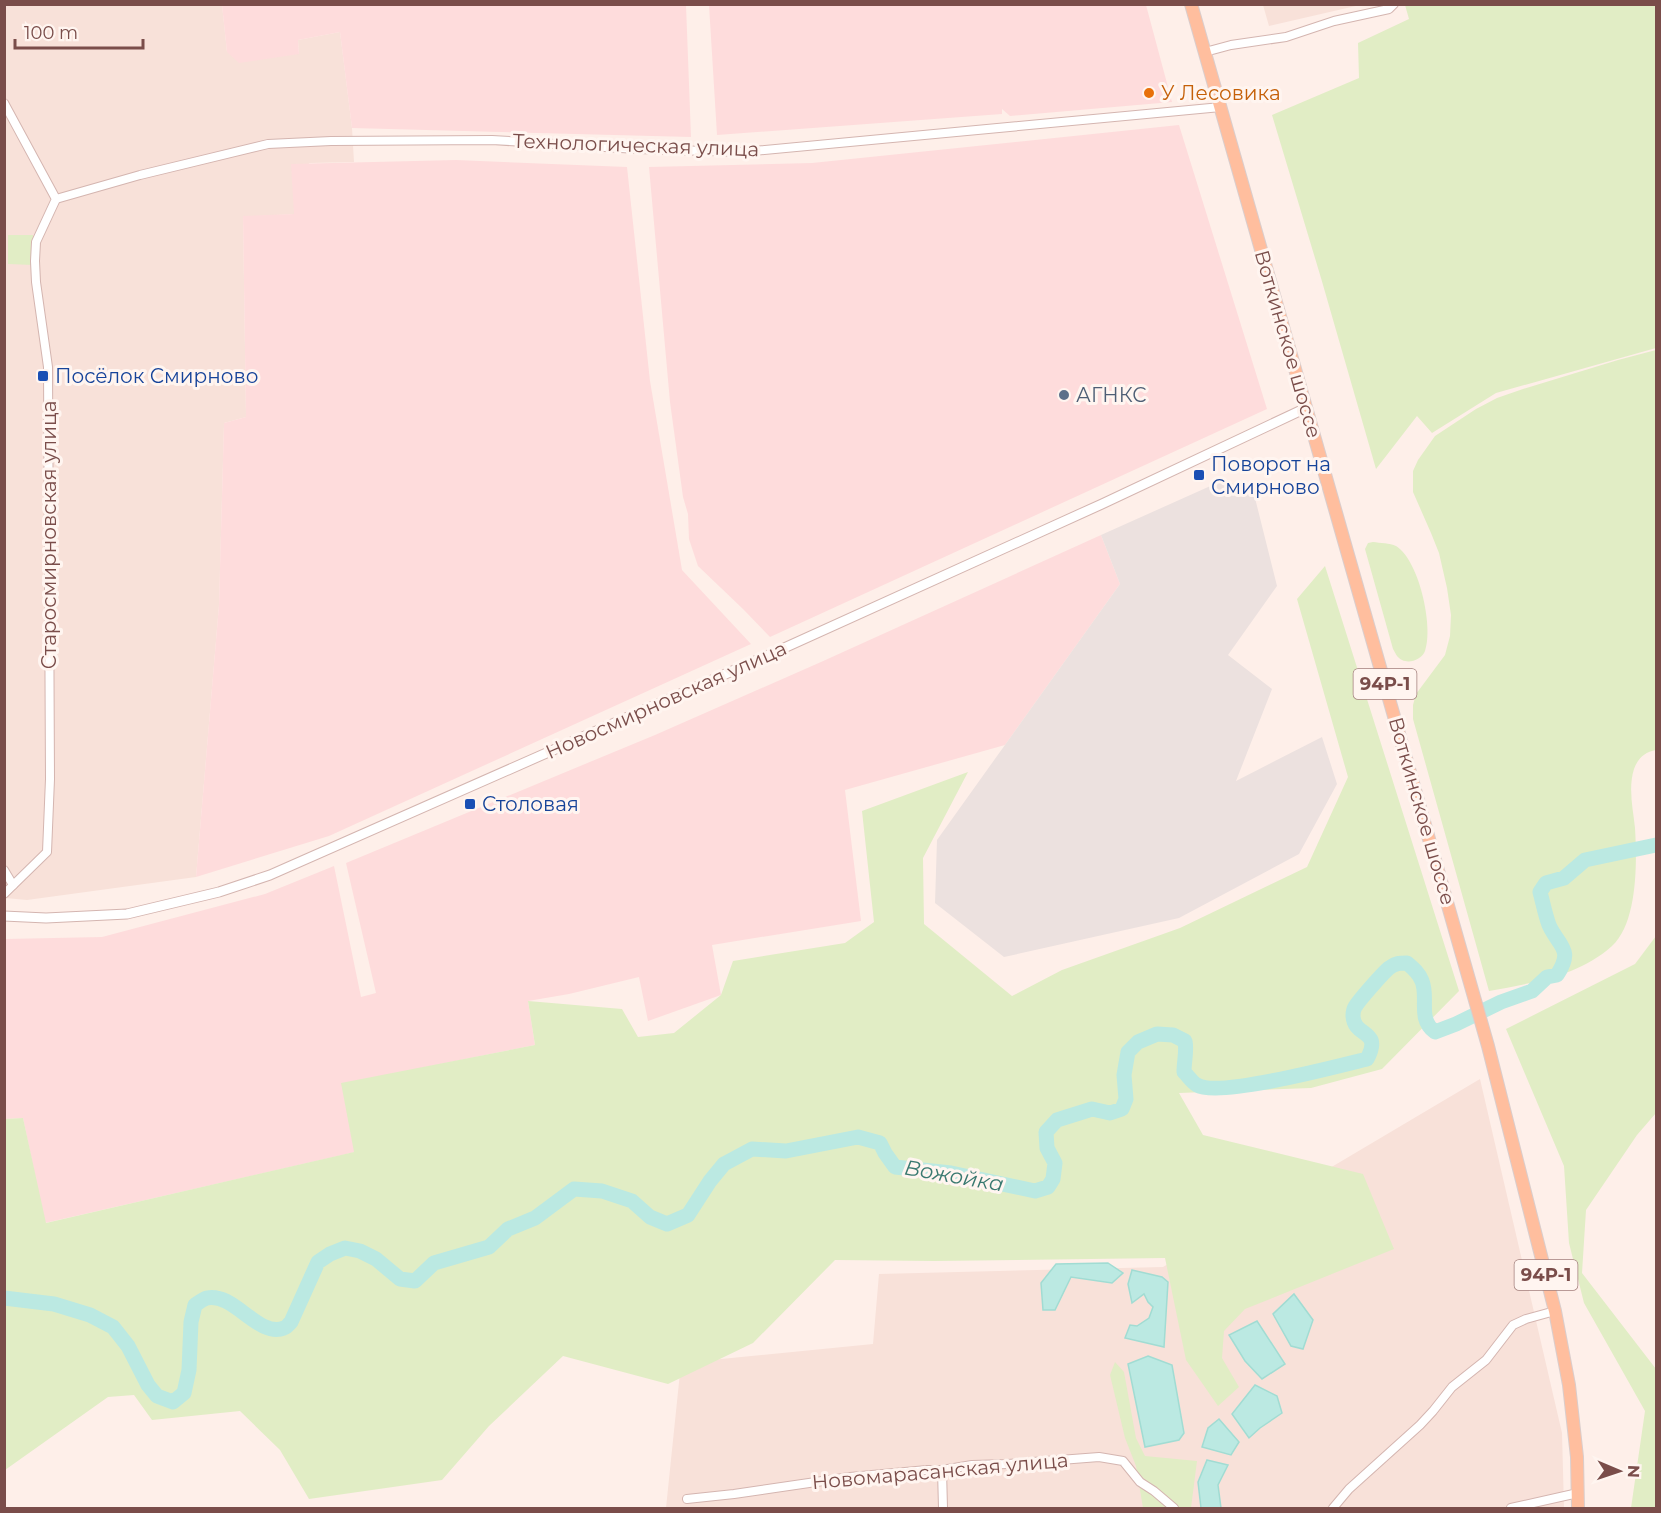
<svg xmlns="http://www.w3.org/2000/svg" width="1661" height="1513" viewBox="0 0 1661 1513" font-family="Montserrat,sans-serif">
<rect width="100%" height="100%" fill="#feefe9"/>
<!-- residential -->
<g fill="#f8e1d9">
<polygon points="5,5 222,5 227,52 299,54 298,40 340,32 352,128 354,162 309,163 295,214 243,217 246,417 224,423 219,605 196,877 27,900 5,898"/>
<polygon points="1263,5 1263,4 1360,5 1269,26"/>
<polygon points="1480,1079 1562,1433 1564,1508 666,1508 681,1363 873,1344 879,1274 1163,1267"/>
</g>
<!-- commercial -->
<g fill="#fedcdc">
<polygon points="222,5 686,5 691,137 352,128 340,32 298,40 299,54 239,63 227,52"/>
<polygon points="709,5 1146,5 1172,102 1010,116 1002,109 1002,114 717,135"/>
<polygon points="1179,125 1267,409 770,637 743,609 698,566 689,539 688,514 683,497 670,402 649,167 812,163"/>
<polygon points="456,160 627,167 650,381 682,570 751,644 329,836 196,877 219,605 224,423 246,417 243,216 294,214 291,164"/>
<polygon points="1101,535 1120,584 1005,745 845,790 861,921 712,945 721,995 648,1021 639,977 569,994 528,1001 535,1045 342,1084 355,1152 45,1223 23,1118 5,1119 5,939 102,937 265,894 334,866 361,997 376,993 346,863 655,735 821,662"/>
</g>
<!-- industrial -->
<polygon fill="#ece1df" points="1226,479 1255,498 1277,586 1228,655 1272,689 1236,781 1322,737 1337,784 1299,854 1179,918 1004,957 935,903 937,840 1120,584 1101,535"/>
<!-- green -->
<g fill="#e1edc5">
<polygon points="1405,5 1656,5 1656,348 1496,393 1432,433 1417,416 1376,469 1321,278 1272,115 1359,78 1358,43 1409,19"/>
<polygon points="8,235 33,235 33,265 8,264"/>
<path d="M1656,350V750C1645,752 1638,758 1634,769C1628,788 1633,809 1635,828C1637,861 1638,922 1612,946C1579,976 1532,983 1489,991L1413,719V705L1416,694L1445,655L1450,636L1451,615L1447,588L1439,553L1431,533L1413,492V471L1418,460L1435,436L1476,409L1497,398L1523,389L1618,360Z"/>
<path d="M1373,542C1380,543 1390,543 1396,546C1419,560 1434,627 1425,651C1422,659 1410,664 1402,660C1397,658 1395,652 1393,649L1365,549L1368,543Z"/>
<polygon points="1325,566 1459,991 1382,1069 1311,1088 1179,1093 1203,1135 1363,1174 1394,1249 1245,1309 1224,1331 1222,1358 1239,1387 1218,1406 1186,1360 1165,1258 934,1261 835,1260 753,1343 668,1384 563,1356 489,1426 442,1480 309,1499 280,1450 240,1411 152,1420 134,1395 108,1397 5,1470 5,1119 23,1118 46,1223 354,1152 341,1083 535,1045 528,1001 622,1009 638,1037 674,1033 721,995 733,961 845,943 874,922 862,811 968,772 923,858 924,924 1012,996 1062,970 1180,928 1307,867 1348,777 1297,599"/>
<polygon points="1656,936 1656,1113 1637,1135 1586,1210 1582,1273 1656,1369 1656,1508 1631,1508 1645,1411 1584,1303 1569,1243 1564,1166 1506,1029 1635,964"/>
<polygon points="1115,1362 1124,1372 1136,1438 1145,1456 1197,1461 1191,1508 1143,1508 1136,1466 1125,1438 1110,1375"/>
</g>
<!-- water -->
<g fill="#bbe9e2" stroke="#a1dcd3" stroke-width="1.5">
<polygon points="1108,1263 1123,1273 1112,1283 1071,1277 1055,1310 1043,1310 1041,1283 1056,1264"/>
<polygon points="1132,1270 1162,1277 1168,1282 1164,1347 1125,1338 1130,1325 1137,1326 1149,1318 1153,1307 1148,1302 1144,1294 1132,1303 1128,1284"/>
<polygon points="1294,1294 1313,1320 1303,1349 1291,1346 1273,1314"/>
<polygon points="1257,1321 1285,1364 1262,1379 1245,1361 1229,1335"/>
<polygon points="1148,1356 1172,1365 1184,1433 1179,1440 1145,1447 1128,1364"/>
<polygon points="1255,1385 1277,1396 1282,1413 1260,1428 1249,1438 1232,1414"/>
<polygon points="1219,1419 1239,1442 1231,1455 1202,1447 1208,1428"/>
<polygon points="1207,1460 1228,1465 1218,1485 1221,1508 1201,1508 1198,1482"/>
</g>
<g fill="none" stroke-linecap="round" stroke-linejoin="round">
<!-- river -->
<path stroke="#bbe9e2" stroke-width="15" d="M4,1298L54,1304L90,1315L113,1327L128,1346L148,1385L157,1396L173,1402L184,1393L189,1370L191,1322L195,1305C198,1303 203,1299 207,1298C234,1292 258,1338 284,1328C287,1327 289,1324 291,1322L318,1262L330,1254L345,1248L360,1251L376,1259L400,1279L415,1281L434,1263L489,1247L508,1229L535,1218L574,1189L602,1191L632,1201L650,1217L667,1224L688,1215L710,1181L724,1164L752,1149L786,1151L858,1137L880,1143L885,1153L895,1167L951,1173L1035,1191L1048,1187L1053,1179L1055,1163L1047,1148L1046,1132L1057,1120L1092,1109L1110,1113L1122,1109L1126,1099L1124,1075L1128,1052L1138,1042L1157,1034L1173,1035L1185,1041C1187,1051 1184,1061 1184,1072C1188,1076 1193,1083 1197,1085C1219,1098 1338,1066 1367,1059C1383,1029 1354,1038 1353,1016C1353,1014 1353,1010 1355,1007C1359,1000 1383,973 1389,968C1395,963 1400,963 1407,963C1413,968 1419,973 1422,981C1429,998 1417,1019 1435,1032L1456,1024L1501,1002L1532,991L1547,977L1557,975C1574,949 1559,947 1549,925C1545,914 1543,903 1540,892L1546,883L1564,878L1585,860L1656,845"/>
<!-- minor casing -->
<g stroke="#d4b5b0" stroke-width="10">
<g id="minor">
<polyline points="1205,52 1231,45 1286,37 1334,21 1389,9 1394,4"/>
<polyline points="4,103 56,199 36,242 35,261 36,282 48,367 50,779 47,852 4,894"/>
<polyline points="56,199 140,175 268,144 331,141 492,140 637,149 743,152 1221,107"/>
<polyline points="4,870 13,885"/>
<polyline points="942,1470 943,1508"/>
<polyline points="687,1499 734,1494 850,1477 927,1470 942,1470 972,1465 1008,1464 1099,1457 1123,1461 1140,1482 1154,1491 1174,1508"/>
<polyline points="1333,1508 1349,1489 1420,1425 1433,1411 1452,1387 1486,1360 1513,1325 1526,1319 1555,1311"/>
<polyline points="1511,1508 1578,1493"/>
</g>
</g>
<!-- tertiary casing -->
<g stroke="#d4b5b0" stroke-width="11">
<polyline id="tertiary" points="4,916 46,918 127,914 219,892 270,875 773,653 1102,504 1306,408"/>
</g>
<!-- primary casing -->
<g stroke="#dacdcc" stroke-width="14">
<polyline id="primary" points="1191,4 1488,1046 1555,1311 1569,1385 1577,1457 1578,1508"/>
</g>
<!-- minor -->
<use href="#minor" stroke="#fff" stroke-width="8"/>
<!-- tertiary -->
<use href="#tertiary" stroke="#fff" stroke-width="9"/>
<!-- primary -->
<use href="#primary" stroke="#ffbe9e" stroke-width="12"/>
</g>
<!-- markers -->
<circle fill="#e8710a" stroke="#fff5f0" stroke-width="2" cx="1149" cy="93" r="6"/>
<g fill="#1a4fb4" stroke="#fff5f0" stroke-width="2">
<rect x="37" y="370" width="12" height="12" rx="3"/>
<rect x="1193" y="469" width="12" height="12" rx="3"/>
<rect x="464" y="798" width="12" height="12" rx="3"/>
</g>
<circle fill="#5c6f8a" stroke="#fff5f0" stroke-width="2" cx="1064" cy="395" r="6"/>
<g text-anchor="middle" stroke-width="6" stroke-linejoin="round" paint-order="stroke">
<!-- shield labels -->
<g fill="#fff5f0" stroke="#a27f7c" stroke-width="1.5">
<rect x="1353.5" y="669" width="63" height="30" rx="4.5"/>
<rect x="1514.5" y="1260" width="63" height="30" rx="4.5"/>
</g>
<g font-size="18" font-weight="bold" fill="#7a4d4a">
<text x="1385" y="690">94Р-1</text>
<text x="1546" y="1281">94Р-1</text>
</g>
<!-- food labels -->
<g font-size="20" fill="#c56008" stroke="#fff5f0" text-anchor="start">
<text x="1161" y="100">У Лесовика</text>
</g>
<!-- street labels -->
<g font-size="20" fill="#7a4d4a" stroke="#fff5f0">
<text transform="translate(636 145) rotate(2)" y="7">Технологическая улица</text>
<text transform="translate(1288 344) rotate(74)" y="7">Воткинское шоссе</text>
<text transform="translate(49 535) rotate(-90)" y="7">Старосмирновская улица</text>
<text transform="translate(666 700) rotate(-24)" y="7">Новосмирновская улица</text>
<text transform="translate(1422 811) rotate(74)" y="7">Воткинское шоссе</text>
<text transform="translate(940 1471) rotate(-5)" y="7">Новомарасанская улица</text>
</g>
<!-- transit labels -->
<g font-size="20" fill="#164399" stroke="#fff5f0" text-anchor="start">
<text x="55" y="383">Посёлок Смирново</text>
<text x="1211" y="471">Поворот на<tspan x="1211" dy="23">Смирново</tspan></text>
<text x="482" y="811">Столовая</text>
</g>
<!-- service labels -->
<g font-size="20" fill="#4e5e75" stroke="#fff5f0" text-anchor="start">
<text x="1076" y="402">АГНКС</text>
</g>
<!-- water labels -->
<g font-size="21" font-style="italic" fill="#397970" stroke="#fff5f0">
<text transform="translate(954 1176) rotate(10)" y="7">Вожойка</text>
</g>
</g>
<!-- border -->
<rect width="1661" height="1513" fill="none" stroke="#7a4d4a" stroke-width="12"/>
<!-- north arrow -->
<g transform="translate(1619 1471) rotate(92)" stroke="#fff5f0" stroke-width="4.5" paint-order="stroke">
<path d="M0-4.5L10 22L0 15L-10 22Z" fill="#7a4d4a"/>
<text y="-9" font-size="16" font-weight="bold" text-anchor="middle" fill="#7a4d4a">N</text>
</g>
<!-- scale -->
<path d="M15 39v9h128v-9" fill="none" stroke="#7a4d4a" stroke-width="3"/>
<text x="24" y="39" font-size="18" fill="#7a4d4a" stroke="#fff5f0" stroke-width="4.5" paint-order="stroke">100 m</text>
</svg>
